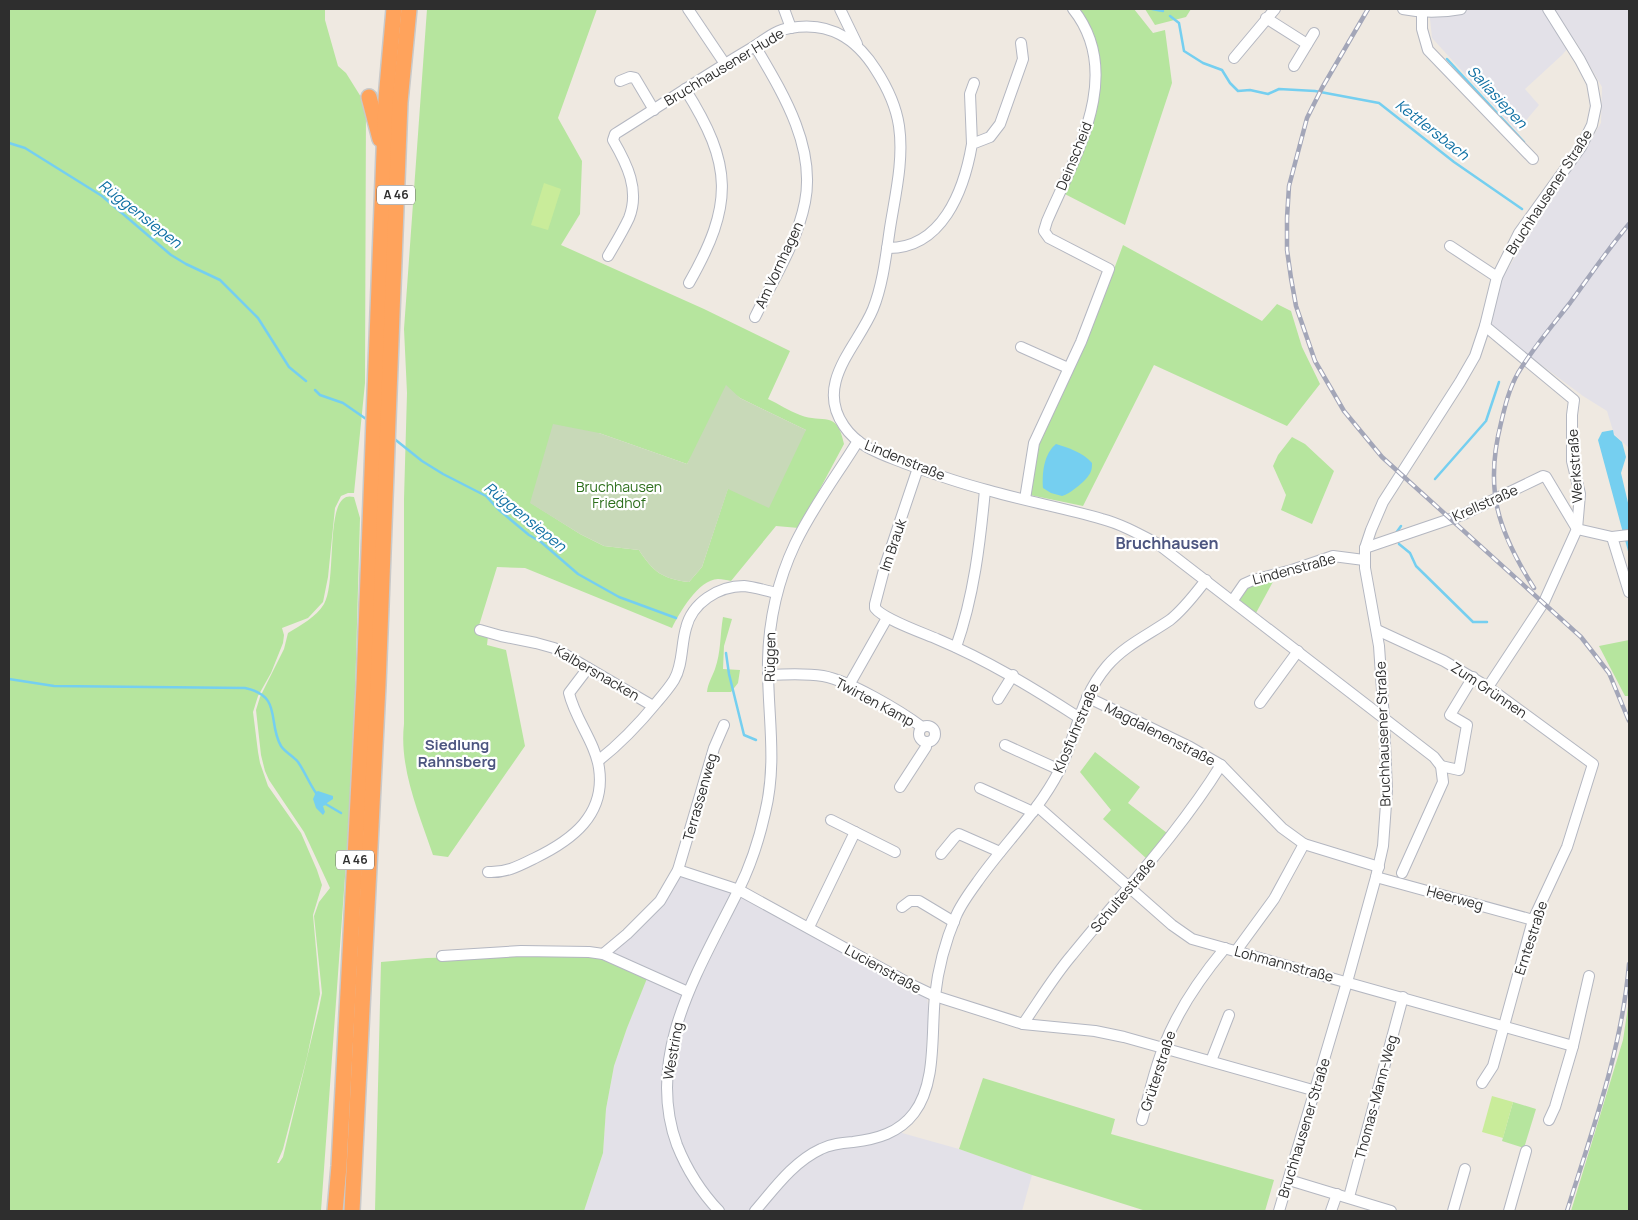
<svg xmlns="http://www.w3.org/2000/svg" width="1638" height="1220" viewBox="0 0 1638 1220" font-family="Manrope,sans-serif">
<rect width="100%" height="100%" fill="#efe9e1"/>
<!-- industrial -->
<g fill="#e3e1e8">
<polygon points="1429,9 1629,9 1629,448 1614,434 1607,411 1583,396 1528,355 1525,355 1490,325 1500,282 1558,185 1581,157 1601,123 1602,87 1575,40 1562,55 1525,89 1539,105 1517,131 1432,38"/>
<polygon points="679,873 731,890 889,975 927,998 929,1010 924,1081 918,1100 898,1124 902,1133 959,1149 1032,1175 1022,1211 584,1211 603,1153 606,1109 614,1066 627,1028 649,971 609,952"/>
</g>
<!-- green -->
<g fill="#b6e59e" fill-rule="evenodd">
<path d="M9,9H325V20L338,66L346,73L366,105L365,383L354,493H348L341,496L335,508L328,577L323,602L308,618L282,628L284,635L283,643L271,673L258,696L253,712L258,752L260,763L268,786L301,833L317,870L322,885L313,915L320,994L307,1057L283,1149L277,1163H279L283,1157L319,1008L322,993L314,916L319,902L330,888L304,832L269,780L265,771L261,755L256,710L260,697L284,649L288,633C301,625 316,617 324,604C336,584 327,512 343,499C346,496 350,496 354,497L360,518L353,765L321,1211H9Z"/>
<path d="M427,9H597L558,118L582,161L580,214L561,245L704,309L790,351L768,399C779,404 789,411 800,415C823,424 837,409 844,444L799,528L776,526L731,581C727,580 722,579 718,579C698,580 680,612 672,628L525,568L497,567L477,632L488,636L487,645L506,650L525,746L448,857L433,855C419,813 399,769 404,724V499L407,393L404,329ZM732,392L740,398L806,430L728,488L702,567L689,582C663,579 653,572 639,550L604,546L580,534L531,503L599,433L687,464Z"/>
<path d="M1069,9H1134L1153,33L1165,30L1172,83L1125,225L1059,191C1076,144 1102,97 1090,46C1087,35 1075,19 1069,9Z"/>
<polygon points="1145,9 1191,9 1186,17 1155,25"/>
<polygon points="1123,245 1262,321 1277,304 1291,311 1302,347 1320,384 1287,426 1154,365 1083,506 1030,495 1038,433 1086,344"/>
<polygon points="1292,437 1305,444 1334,471 1312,524 1281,510 1286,495 1273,466 1278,455"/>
<polygon points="1275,578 1256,613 1238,599 1247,584"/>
<path d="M723,617L732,619L724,646L723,669L740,670L738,683L731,692H707C708,683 712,677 715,669C721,653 720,634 723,617Z"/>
<polygon points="1629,640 1629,696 1625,696 1599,646"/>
<polygon points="1095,752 1140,787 1128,803 1167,833 1147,859 1103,819 1111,810 1080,772"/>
<polygon points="590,954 648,976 627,1028 614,1066 606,1109 603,1153 584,1211 375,1211 381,962 427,958"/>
<polygon points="1629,1000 1629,1211 1571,1211 1623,1040"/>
<polygon points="983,1078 1115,1119 1111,1134 1274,1180 1265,1211 1146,1211 1032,1175 959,1149"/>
<polygon points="1513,1102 1536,1109 1524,1148 1502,1141"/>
</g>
<!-- cemetery -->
<path fill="#c8d9b8" d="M726,385L740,398L806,430L769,508L728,489L702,567L689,582C663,579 653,572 639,550L604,546L580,534L530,503L553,424L599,433L687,464Z"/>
<!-- pitch -->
<g fill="#c9ec9a">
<polygon points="544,183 561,189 548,230 531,225"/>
<polygon points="1492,1096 1513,1102 1503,1138 1482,1132"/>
</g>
<!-- water -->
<g fill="#75cff0">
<polygon points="1613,430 1614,435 1622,442 1626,457 1621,473 1629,507 1629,555 1598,440 1602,432"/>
<path d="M1056,444C1068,448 1083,452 1092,463C1092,465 1092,469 1091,471C1089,479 1070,494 1062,496L1051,493L1043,488C1042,472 1044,454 1056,444Z"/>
<polygon points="318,791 333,796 333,799 327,803 326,805 323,806 325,812 323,815 316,808 313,799 316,792"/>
</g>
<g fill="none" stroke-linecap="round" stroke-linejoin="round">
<!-- stream -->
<g stroke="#75cff0" stroke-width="2.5">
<polyline points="1152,9 1163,11"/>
<polyline points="1170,16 1179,23 1184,51 1203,63 1222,70 1230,83 1238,91 1250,90 1268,94 1279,89 1315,91 1379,103 1454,162 1522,209"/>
<polyline points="1447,59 1524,142"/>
<polyline points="9,143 25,148 102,196 171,255 186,264 220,280 258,318 289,367 306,381"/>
<polyline points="315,390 320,395 343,403 369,421"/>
<polyline points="392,437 422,461 443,474 486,496 499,510 529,535 541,542 578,574 619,597 676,618"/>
<polyline points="1435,479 1486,421 1499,382"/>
<polyline points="1396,533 1401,526"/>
<polyline points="1399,544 1410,553 1416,566 1473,622 1487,622"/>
<polyline points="726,653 729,674 744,735 756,740"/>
<path d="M9,679L54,686L245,688C283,696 267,722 281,746C286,753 293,756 298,762C305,772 309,783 316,793"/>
<polyline points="324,803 341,813"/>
</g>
<!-- minor casing -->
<g stroke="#b4b7c1" stroke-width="12">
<g id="minor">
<polyline points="688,9 725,64"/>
<polyline points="784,9 791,28"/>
<polyline points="840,9 857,44"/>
<path d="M1403,9C1423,13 1440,13 1461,9"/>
<polyline points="1422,13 1422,29 1428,50 1533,159"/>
<polyline points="1266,18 1307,44"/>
<path d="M755,46C782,92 816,146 805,202C797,243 773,280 755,317"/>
<polyline points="1234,58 1275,9"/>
<polyline points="1294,66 1314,33"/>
<polyline points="620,81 630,77 635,78 654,110"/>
<path d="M685,89C733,165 734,204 689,283"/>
<polyline points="972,144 970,94 974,83"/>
<polyline points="1450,246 1497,277"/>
<path d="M887,248C942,249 964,191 972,144L990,137L1000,124L1023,59L1021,43"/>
<path d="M608,256C615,244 623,231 629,218C640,190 627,164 613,140L615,134C660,106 704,76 750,49C763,41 775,30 790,28C829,21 856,38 876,70C887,87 896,106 899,126C904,160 895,196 890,228C886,255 883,284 873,309C858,346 814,383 844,426C858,447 881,454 904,463C931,473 959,483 987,490C1025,501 1064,508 1102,519C1121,524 1139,534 1158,544L1434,757L1441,766L1443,782L1402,873"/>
<polyline points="1485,326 1574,400 1572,415 1572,461 1580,494 1577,529 1544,602 1488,687"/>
<polyline points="1021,347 1068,368"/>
<path d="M918,468L885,566L875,604V608C883,619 923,633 937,639C987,660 1033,688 1078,717"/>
<path d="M1025,499L1034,443L1081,342L1109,269L1049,238L1044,231L1047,221C1075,156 1125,74 1073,9"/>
<polyline points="1577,529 1612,537 1629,535"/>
<polyline points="1612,537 1629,592"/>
<polyline points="1365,548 1462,515 1543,476 1546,477 1577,529"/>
<polyline points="1233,600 1244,584 1253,580 1292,570 1333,556 1364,560"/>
<polyline points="480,630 501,636 536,643 554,648 653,706"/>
<polyline points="1377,630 1444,661 1488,687 1593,764 1567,847 1533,920 1493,1066 1482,1083"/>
<path d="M956,647C974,596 980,543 985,490"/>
<path d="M769,675C787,674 805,673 823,676C850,681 899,710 922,727"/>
<polyline points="849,685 887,618"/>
<polyline points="1087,697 1190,747 1221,765 1282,828 1304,844 1379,867"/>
<polyline points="998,699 1013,675"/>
<polyline points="1260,703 1298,651"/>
<circle cx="927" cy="734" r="8"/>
<polyline points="1005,745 1060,770"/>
<path d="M598,761C621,743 639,724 657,702C663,695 669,688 674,680C683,665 681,645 686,628C692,603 718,586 744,586C755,587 766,591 777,593"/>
<polyline points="1441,766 1459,770 1467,725 1450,715 1473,677"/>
<polyline points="900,787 926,747 926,742"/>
<polyline points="980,788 1033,812"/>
<polyline points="1037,806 1172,925 1192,939 1573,1046"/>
<polyline points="831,820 895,852"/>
<polyline points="941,854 955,837 959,834 1000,852"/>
<polyline points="678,870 739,890 912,985 935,996 1023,1024 1095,1031 1124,1037 1316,1091"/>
<path d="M488,872C506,873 519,866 535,858C572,840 606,815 599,768C595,742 575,719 569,693L588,668"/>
<polyline points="1376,877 1533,920"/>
<polyline points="902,907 910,901 919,901 954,922"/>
<polyline points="809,927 855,832"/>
<polyline points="1236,951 1274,899 1304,844"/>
<polyline points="442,956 521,951 589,952 603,954"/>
<polyline points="688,992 603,954 627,934 660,901 678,870 714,748 724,725"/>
<path d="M1023,1024C1039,1001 1054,976 1072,955C1123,892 1178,834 1221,765"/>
<polyline points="1211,1061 1229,1015"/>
<path d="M1142,1120C1149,1096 1154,1070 1164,1046C1178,1010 1200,978 1225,948"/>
<polyline points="1549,1120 1555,1107 1573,1046 1589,976"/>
<polyline points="1289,1180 1391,1211"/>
<polyline points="1349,1197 1403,997"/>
<path d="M719,1211C701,1192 687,1170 677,1145C644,1055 699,970 738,891C750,867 759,840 765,813C778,760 767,713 768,660C769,621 778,580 795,544C812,508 837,475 858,441"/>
<path d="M755,1211C774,1189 793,1162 821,1149C831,1144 842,1143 853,1142C877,1139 899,1133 914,1113C937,1083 931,1032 935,996C938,969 945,942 956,916C961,904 970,892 978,881C1004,844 1038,812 1059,771C1077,736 1079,699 1107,666C1124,646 1148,635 1170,620C1184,609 1195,594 1206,580"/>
<polyline points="1279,1211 1347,982 1376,877 1383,846 1387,790 1384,719 1379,646 1365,568 1365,548 1371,530 1383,502 1460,382 1475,356 1485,326 1497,277 1519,233 1581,147 1592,125 1596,106 1592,83 1580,60 1548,9"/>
<polyline points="1331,1211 1337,1194"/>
<polyline points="1453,1211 1465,1169"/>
<polyline points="1509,1211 1526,1151"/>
</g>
</g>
<!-- highway casing -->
<g stroke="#c9c9c9" stroke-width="18">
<g id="highway">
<polyline points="369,97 380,139"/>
<polyline points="335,1211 339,1166 364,685 386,99 394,9"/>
<polyline points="352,1211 378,685 400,102 409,9"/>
</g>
</g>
<!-- minor -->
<use href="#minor" stroke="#fff" stroke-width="10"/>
<!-- highway -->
<use href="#highway" stroke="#ffa35c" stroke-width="15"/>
<!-- rail casing -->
<g stroke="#a3a6b8" stroke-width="4.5">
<g id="rail">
<polyline points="1368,9 1322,88 1307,118 1289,186 1287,218 1287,250 1291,278 1296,306 1315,361 1344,411 1382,457 1581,637 1609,673 1629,721"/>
<path d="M1534,588C1498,531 1484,490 1501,423C1505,406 1509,389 1518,373C1533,348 1552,326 1570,303C1589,277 1608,249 1629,224"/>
<path d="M1567,1211C1592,1131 1622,1049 1629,964"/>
</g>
</g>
<!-- rail -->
<use href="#rail" stroke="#fff" stroke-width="2.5" stroke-dasharray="8" stroke-linecap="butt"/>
</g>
<g text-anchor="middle" stroke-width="4.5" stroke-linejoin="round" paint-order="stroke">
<!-- shield labels -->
<g fill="#fff" stroke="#6d6d6d" stroke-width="1">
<rect x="377" y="185.5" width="38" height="19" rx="4"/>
<rect x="336" y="850.5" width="38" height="19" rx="4"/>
</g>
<g font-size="12" font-weight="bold" fill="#2e2e2e">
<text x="396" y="199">A 46</text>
<text x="355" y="864">A 46</text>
</g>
<!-- street labels -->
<g font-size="14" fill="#2e2e2e" stroke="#fff">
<text transform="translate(724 67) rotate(-31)" y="5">Bruchhausener Hude</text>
<text transform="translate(1074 156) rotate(-68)" y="5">Deinscheid</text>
<text transform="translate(1549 192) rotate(-57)" y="5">Bruchhausener Straße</text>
<text transform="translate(779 265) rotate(-65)" y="5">Am Vornhagen</text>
<text transform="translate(905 460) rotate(22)" y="5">Lindenstraße</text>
<text transform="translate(1575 466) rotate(-94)" y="5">Werkstraße</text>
<text transform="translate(1485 503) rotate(-24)" y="5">Krellstraße</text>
<text transform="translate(893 545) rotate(-71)" y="5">Im Brauk</text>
<text transform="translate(1294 569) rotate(-15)" y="5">Lindenstraße</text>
<text transform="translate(770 657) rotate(-89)" y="5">Rüggen</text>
<text transform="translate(597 673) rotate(30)" y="5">Kalbersnacken</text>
<text transform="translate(1489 690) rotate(34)" y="5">Zum Grünnen</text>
<text transform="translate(875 702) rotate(28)" y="5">Twirten Kamp</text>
<text transform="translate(1076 728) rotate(-67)" y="5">Klosfuhrstraße</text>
<text transform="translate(1160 734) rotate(27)" y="5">Magdalenenstraße</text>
<text transform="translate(1383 734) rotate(-92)" y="5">Bruchhausener Straße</text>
<text transform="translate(700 797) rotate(-74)" y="5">Terrassenweg</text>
<text transform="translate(1123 895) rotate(-50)" y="5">Schultestraße</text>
<text transform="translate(1455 898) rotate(15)" y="5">Heerweg</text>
<text transform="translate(1531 938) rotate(-72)" y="5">Erntestraße</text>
<text transform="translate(1284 964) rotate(15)" y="5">Lohmannstraße</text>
<text transform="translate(883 969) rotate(29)" y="5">Lucienstraße</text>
<text transform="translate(673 1051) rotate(-80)" y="5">Westring</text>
<text transform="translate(1158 1071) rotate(-72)" y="5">Grüterstraße</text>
<text transform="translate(1376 1097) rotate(-75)" y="5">Thomas-Mann-Weg</text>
<text transform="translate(1304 1128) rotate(-73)" y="5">Bruchhausener Straße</text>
</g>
<!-- park labels -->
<g font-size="14" fill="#2c6e1b" stroke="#fff">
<text x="619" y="492">Bruchhausen<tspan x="619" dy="16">Friedhof</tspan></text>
</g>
<!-- water labels -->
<g font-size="15" font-style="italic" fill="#0d6fa3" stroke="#fff">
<text transform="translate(1497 97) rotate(47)" y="5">Saliasiepen</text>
<text transform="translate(1432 130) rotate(38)" y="5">Kettlersbach</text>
<text transform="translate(140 214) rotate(38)" y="5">Rüggensiepen</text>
<text transform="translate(525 517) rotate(39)" y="5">Rüggensiepen</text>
</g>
<!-- neighbourhood labels -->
<g font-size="15" font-weight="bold" fill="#4d5680" stroke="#fff">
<text x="457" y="750">Siedlung<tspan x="457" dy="17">Rahnsberg</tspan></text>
</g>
<!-- quarter labels -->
<g font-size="16" font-weight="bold" fill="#4d5680" stroke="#fff">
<text x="1167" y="549">Bruchhausen</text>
</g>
</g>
<!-- border -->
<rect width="1638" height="1220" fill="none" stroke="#2e2e2e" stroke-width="20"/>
</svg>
